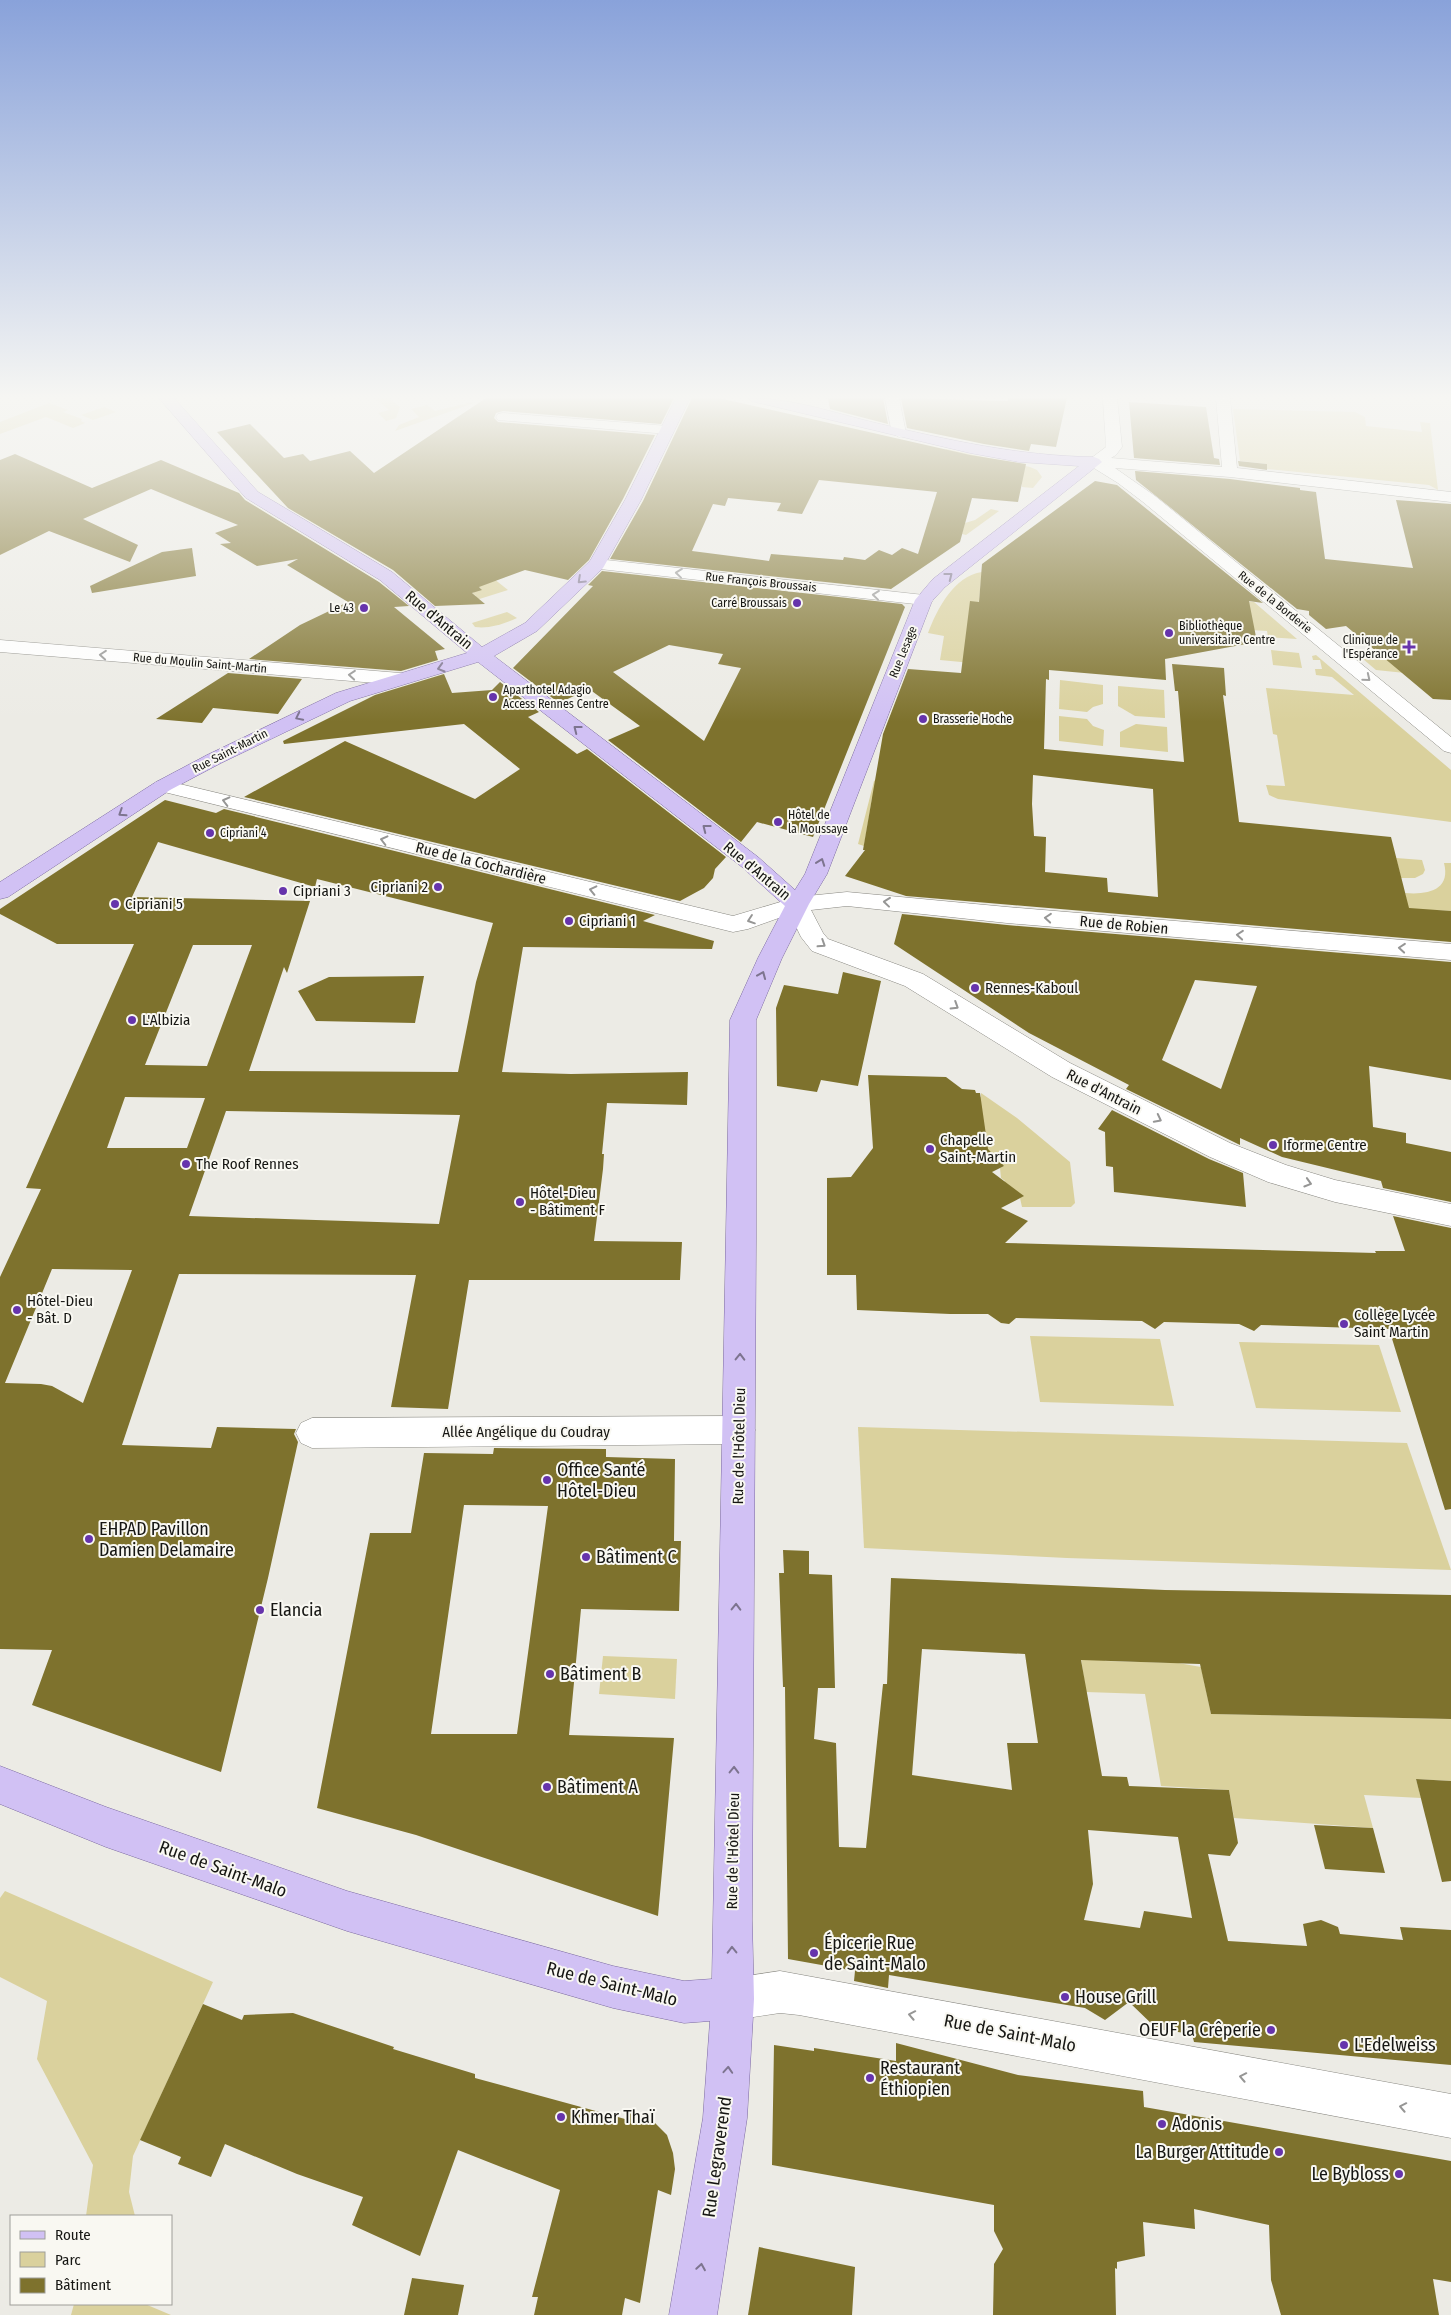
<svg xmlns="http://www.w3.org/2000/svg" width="1451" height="2315" viewBox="0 0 1451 2315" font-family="'Fira Sans Condensed',sans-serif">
<rect width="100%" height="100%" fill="#ecebe5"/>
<!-- green -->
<g fill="#dad19d">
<polygon points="375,398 388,398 400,407 396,418 386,421 378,413 389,410"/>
<polygon points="472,402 474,403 395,431 399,425 419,417 411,409 427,405 435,411"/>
<polygon points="49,403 68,410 63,412 82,419 81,421 85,423 73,428 46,417 0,434 0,422"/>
<polygon points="104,407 116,412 93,420 81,415"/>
<polygon points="1233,409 1355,412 1365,417 1366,426 1422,432 1420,422 1430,423 1438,490 1429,485 1267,469 1267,464 1240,461"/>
<polygon points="946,449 1030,467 1037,470 1042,477 1033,488 1022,487 1022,482 939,474"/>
<polygon points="991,509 999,511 966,535 962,534 965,523 975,520"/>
<polygon points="479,567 508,590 473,601 476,596 472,593 481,589 479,587"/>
<path d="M982,572L972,663L940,660L944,636L928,633C937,609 954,576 982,572Z"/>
<polygon points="1246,601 1254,602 1297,639 1268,637 1267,631 1251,630"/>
<path d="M507,612L517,618C504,624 489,629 475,627L472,623Z"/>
<polygon points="1271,650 1299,653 1302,668 1273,665"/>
<polygon points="1382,654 1405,673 1376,670 1363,659"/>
<polygon points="1316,655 1451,770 1451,822 1278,799 1269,795 1266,785 1285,786 1277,735 1273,734 1266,688 1354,695 1332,677 1316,675 1315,669 1322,669 1320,660 1313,660 1312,656"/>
<polygon points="1060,680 1103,685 1103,704 1093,707 1087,712 1059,709"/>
<polygon points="1118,686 1164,690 1165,718 1135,716 1118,706"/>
<polygon points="1059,716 1087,719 1093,726 1104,730 1103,746 1059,741"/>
<polygon points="1136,724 1167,727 1168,752 1120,747 1120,732"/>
<polygon points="877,779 891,800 872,798 864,846 858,844 874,781"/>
<polygon points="1396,858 1422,860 1425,870 1423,874 1415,878 1401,878"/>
<path d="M1444,863H1451V911L1377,908L1407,902L1405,893C1428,895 1451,890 1444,863Z"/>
<polygon points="981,1093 1017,1118 1070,1162 1075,1203 1071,1207 1022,1207 1020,1198 1023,1196 1003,1183 1005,1181 1001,1178 1000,1168 1004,1166 983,1160 983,1115 976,1096 981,1097"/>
<polygon points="1030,1336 1160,1339 1174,1406 1040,1402"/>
<polygon points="1239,1342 1379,1345 1401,1412 1256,1408"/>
<polygon points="858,1427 1407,1443 1451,1570 1067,1558 864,1548"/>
<polygon points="1100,1624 1105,1661 1178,1663 1201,1667 1211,1714 1451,1719 1451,1781 1416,1779 1421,1798 1364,1795 1373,1828 1234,1818 1229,1790 1161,1786 1145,1694 1086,1692 1076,1625"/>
<polygon points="603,1656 677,1659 675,1699 599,1694"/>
<polygon points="5,1891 213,1982 133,2156 129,2192 135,2216 86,2216 93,2165 37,2059 47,2001 0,1977 0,1898"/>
<polygon points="74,2304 145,2304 171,2315 71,2315"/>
</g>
<!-- building -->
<g fill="#7e722d" fill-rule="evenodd">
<polygon points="486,398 674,398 661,424 503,411 496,413 494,418 498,422 655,435 623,499 589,560 568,580 525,570 479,587 482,590 472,593 485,604 435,606 393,570 288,508 217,432 250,424 284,458 303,454 310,461 350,451 374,473"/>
<path d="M692,398H719L970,455L1026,464L1018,502L972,498L960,542L891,589L610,559L643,501ZM819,480L937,492L918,554L902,548L892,555L879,550L865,560L844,557L843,560L771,554L769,561L692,551L713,504L725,506L728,498L781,503L777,511L802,514Z"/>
<polygon points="828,398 883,398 888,424 830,409"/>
<polygon points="901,398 1008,401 1008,398 1067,398 1056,447 1031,444 1029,451 984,444 907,428"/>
<polygon points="1129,402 1206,407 1214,458 1219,459 1220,465 1134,458"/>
<polygon points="15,454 92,488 161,460 239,493 245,500 379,582 409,606 394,607 445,649 435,651 438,660 401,671 249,659 300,625 348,602 287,565 298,559 257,566 220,544 231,543 215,533 238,525 151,489 83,519 138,545 130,562 49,531 0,555 0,460"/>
<polygon points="1238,461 1267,464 1267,470 1239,466"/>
<polygon points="1135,471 1230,479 1300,488 1300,490 1316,492 1325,559 1413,568 1396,500 1451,504 1451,700 1433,699 1346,626 1326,629 1309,615 1309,611 1297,609 1136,480"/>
<path d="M1095,481L1117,485L1263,603L1249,601L1257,642L1165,659L1166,680L1049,670V680L1046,679L1044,749L1184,762L1178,691H1175L1172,664L1224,668L1226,696L1223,695L1239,822L1391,837L1409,908L1451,911V942L906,896L845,876L865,850H863L883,734L908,669L961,673L970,601L979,602L982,564ZM1033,775L1153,789L1158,897L1108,892L1107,878L1045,872L1046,837L1034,836L1032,804Z"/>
<polygon points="192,548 196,576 92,593 90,586 162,552"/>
<path d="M602,571L902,604L905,607L813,837L757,822L741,842L608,740L640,726L589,689L559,703L513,668L593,586L588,585ZM669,645L723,654L718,664L741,668L704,741L613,672Z"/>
<polygon points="228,673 302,679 278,714 213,708 202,723 156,719"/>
<polygon points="444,674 452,693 492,690 500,682 539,712 528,717 577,754 587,749 726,857 715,869 713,878 704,888 680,901 244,797 345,741 475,799 520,769 464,724 284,744 283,741 375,695"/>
<path d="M165,800L216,813L224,809L655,915L643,921L714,941L712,949L523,947L502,1072L571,1074L688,1072L687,1105L607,1103L602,1154H604L603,1169L594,1241L682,1242L680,1280H469L448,1409L391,1407L416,1275L179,1274L122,1445L211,1448L217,1427L296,1429L294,1434L298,1442L268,1578L221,1772L32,1705L52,1650L0,1649V1277L41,1189L26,1188L134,944H57L0,914V909ZM158,842L315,887L317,879L493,923L476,982L458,1072L249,1071L284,967L287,973L310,901L132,897ZM193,945H252L207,1066L145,1065ZM125,1097L205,1098L187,1148H107ZM226,1111L460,1115L439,1224L189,1216ZM52,1269L132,1270L83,1403L52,1386L41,1384L5,1383Z"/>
<path d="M902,914L1007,925L1451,962V1080L1369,1066L1373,1127L1406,1133V1143L1451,1152V1202L1383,1188L1381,1181L1282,1157L1240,1138V1145L1126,1089L1129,1085L1029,1033L894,944ZM1195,980L1257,986L1221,1089L1162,1060Z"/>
<polygon points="843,972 881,981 858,1086 821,1080 817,1092 777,1086 776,1008 784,985 838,994"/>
<polygon points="424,976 415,1023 316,1021 298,991 329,977"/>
<polygon points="868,1075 946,1077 962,1089 975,1090 976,1093 980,1093 988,1149 1004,1166 992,1172 1024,1196 1001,1208 1028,1221 1005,1243 1376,1253 1375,1251 1405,1251 1393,1216 1451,1228 1451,1509 1445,1510 1389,1329 1261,1325 1254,1331 1239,1324 1164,1322 1155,1329 1142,1321 1016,1318 1009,1324 1001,1323 988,1314 950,1314 857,1310 856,1275 827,1275 827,1178 851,1177 873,1148"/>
<polygon points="1112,1110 1209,1159 1243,1173 1246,1207 1114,1192 1113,1167 1106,1166 1105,1132 1098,1129"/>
<path d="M494,1448L606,1449V1457L675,1459L674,1541H681L679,1611L581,1609L569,1735L674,1738L658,1916L416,1835L317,1808L370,1533H411L424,1453L493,1454ZM464,1505L548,1506L517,1734H431Z"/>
<path d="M783,1550L809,1551V1574L832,1575L835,1688H818L814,1739L836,1743L839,1847L866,1848L883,1684H887L891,1578L1165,1590L1451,1595V1719L1211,1714L1200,1664L1081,1660L1102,1776L1127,1777L1129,1786L1229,1790L1238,1843L1230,1856L1208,1854L1228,1941L1307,1946L1303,1924L1321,1920L1338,1927L1340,1934L1403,1940L1400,1927L1451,1930V2065L1194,2042L1192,2034L1157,2029L1129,2002L1105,2020L1085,2008L889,1975L888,1988L854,1981L855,1971L788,1959L785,1687H783L779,1573H784ZM922,1649L1025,1654L1038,1743H1007L1012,1790L912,1775ZM1088,1830L1178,1837L1192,1918L1144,1911L1140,1928L1084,1920L1093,1884Z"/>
<polygon points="1416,1779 1451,1781 1451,1881 1442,1882"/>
<polygon points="1314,1825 1373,1828 1385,1873 1325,1869"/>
<polygon points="203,2004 242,2020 244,2015 293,2013 394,2047 393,2049 475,2074 475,2078 625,2119 628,2110 650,2118 667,2135 673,2153 675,2169 671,2195 658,2190 640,2303 625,2298 622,2315 534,2315 538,2297 532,2297 560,2190 458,2150 420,2256 352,2225 363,2197 297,2174 225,2144 211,2177 178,2164 181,2157 140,2140"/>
<polygon points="896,2043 1018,2075 1143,2091 1144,2107 1451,2161 1451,2282 1433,2279 1439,2315 1281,2315 1271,2280 1269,2225 1194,2209 1195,2229 1143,2222 1145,2256 1117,2262 1117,2269 1115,2268 1116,2315 993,2315 994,2264 1003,2249 994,2231 994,2205 772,2165 774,2045 814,2051 814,2048 896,2061"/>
<polygon points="759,2247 855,2267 852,2315 748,2315"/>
<polygon points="412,2278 464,2285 458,2315 404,2315"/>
</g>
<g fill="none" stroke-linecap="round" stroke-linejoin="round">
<!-- minor casing -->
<g stroke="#888781" stroke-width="1">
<g id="minor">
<polygon points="885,398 899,398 906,433 904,436 899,437 892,433"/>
<polygon points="1103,398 1117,398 1122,447 1116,455 1111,458 1222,467 1216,398 1230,398 1237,468 1451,492 1451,502 1230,477 1115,468 1155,496 1451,737 1451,753 1444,751 1143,502 1118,483 1089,465 1086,462 1106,447"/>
<polygon points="503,413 668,426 675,430 668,434 498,420 496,417 498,414"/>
<polygon points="597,559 924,595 930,596 933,600 930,604 924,605 591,568 588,564 591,560"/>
<polygon points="0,640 400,673 407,675 410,679 407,683 400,685 0,652"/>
<polygon points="163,780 733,916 797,897 847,892 1007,907 1451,944 1451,960 1007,923 847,906 811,910 823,933 828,939 923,974 1070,1063 1230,1143 1286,1165 1335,1180 1451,1204 1451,1226 1335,1202 1268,1182 1210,1157 1052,1077 905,986 812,951 801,937 790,914 748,929 733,932 156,790 152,786 156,782"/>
<polygon points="739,1416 750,1420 755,1430 750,1440 739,1444 312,1448 301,1443 296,1433 301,1423 312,1418"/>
<polygon points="780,1971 1451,2094 1451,2138 799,2015 780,2013 733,2020 718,2014 712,1999 718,1984 733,1978"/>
</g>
</g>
<!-- major casing -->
<g stroke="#7c6aa1" stroke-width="1">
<path id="major" d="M159,398H174L258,492L392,572L482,647L525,623L590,561L625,500L676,398H690L641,500L603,568L537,631L494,656L758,857L795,890L805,874L915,600L933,579L1079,466L1019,462L970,453L751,401L749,398C792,398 834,413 876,423C948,440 1019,456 1094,457L1099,459L1102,462L945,587L932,601L827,874L809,904L782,958L756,1020V1239L752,1920L754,1999L747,2118L717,2315H669L703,2118L710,2021L684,2023L613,2008L347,1931L106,1847L0,1804V1766L106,1807L347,1891L613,1966L684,1981L712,1979L730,1020L758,958L785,906L742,867L478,662L350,701L221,763L170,790L8,897L0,899V882L156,782L207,755L336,693L467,653L380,580L246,498Z"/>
</g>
<!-- minor -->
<use href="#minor" fill="#fff" fill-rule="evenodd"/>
<!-- major -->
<use href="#major" fill="#d1c1f4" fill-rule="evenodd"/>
</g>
<!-- one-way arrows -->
<defs><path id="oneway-chevron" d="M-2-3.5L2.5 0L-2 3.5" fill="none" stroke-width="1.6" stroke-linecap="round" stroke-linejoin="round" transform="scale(1.25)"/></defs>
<g stroke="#969695">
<use href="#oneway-chevron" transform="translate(679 573) rotate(-174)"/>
<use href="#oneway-chevron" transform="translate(876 595) rotate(-174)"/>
<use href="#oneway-chevron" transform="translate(103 655) rotate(-175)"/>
<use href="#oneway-chevron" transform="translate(352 675) rotate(-175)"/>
<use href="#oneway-chevron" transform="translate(1367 678) rotate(39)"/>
<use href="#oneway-chevron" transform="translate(226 801) rotate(-166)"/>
<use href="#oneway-chevron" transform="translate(384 840) rotate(-166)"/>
<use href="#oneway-chevron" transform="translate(593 890) rotate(-167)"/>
<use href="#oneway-chevron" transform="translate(887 902) rotate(-174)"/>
<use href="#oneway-chevron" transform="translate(1048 918) rotate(-175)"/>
<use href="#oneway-chevron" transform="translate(751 920) rotate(161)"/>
<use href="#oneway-chevron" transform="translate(1240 935) rotate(-175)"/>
<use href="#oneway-chevron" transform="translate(822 944) rotate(33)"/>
<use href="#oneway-chevron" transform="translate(1402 948) rotate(-175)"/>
<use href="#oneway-chevron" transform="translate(955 1006) rotate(32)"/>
<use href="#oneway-chevron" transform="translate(1158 1119) rotate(27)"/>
<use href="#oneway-chevron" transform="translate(1308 1183) rotate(17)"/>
<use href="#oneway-chevron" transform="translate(912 2015) rotate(-169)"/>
<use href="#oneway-chevron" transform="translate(1243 2077) rotate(-169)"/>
<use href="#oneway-chevron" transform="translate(1403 2107) rotate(-169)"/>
</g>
<g stroke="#7d748f">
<use href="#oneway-chevron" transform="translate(949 576) rotate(-38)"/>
<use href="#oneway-chevron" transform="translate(581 580) rotate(137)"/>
<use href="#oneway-chevron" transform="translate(441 668) rotate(164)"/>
<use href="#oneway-chevron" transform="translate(299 717) rotate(154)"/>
<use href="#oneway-chevron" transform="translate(577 729) rotate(-142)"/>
<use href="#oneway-chevron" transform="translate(122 813) rotate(147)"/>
<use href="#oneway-chevron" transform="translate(706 828) rotate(-142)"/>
<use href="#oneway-chevron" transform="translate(821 862) rotate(-70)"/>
<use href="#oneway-chevron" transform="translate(762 975) rotate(-67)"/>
<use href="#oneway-chevron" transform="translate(740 1357) rotate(-89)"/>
<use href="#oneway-chevron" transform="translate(736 1607) rotate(-89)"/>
<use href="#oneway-chevron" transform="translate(734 1770) rotate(-89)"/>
<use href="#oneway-chevron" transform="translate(732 1950) rotate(-91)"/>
<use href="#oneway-chevron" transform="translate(728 2070) rotate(-86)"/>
<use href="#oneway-chevron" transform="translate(701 2267) rotate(-81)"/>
</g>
<!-- sky -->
<linearGradient id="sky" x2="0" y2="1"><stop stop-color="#89a2da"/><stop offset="0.55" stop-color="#f6f6f3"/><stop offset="1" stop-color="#f6f6f3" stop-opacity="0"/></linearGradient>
<rect width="1451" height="722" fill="url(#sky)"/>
<!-- markers -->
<g fill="#6634ac" stroke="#f9f8f2" stroke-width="2">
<circle cx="797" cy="603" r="5"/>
<circle cx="364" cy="608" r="5"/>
<circle cx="1169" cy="633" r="5"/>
<path d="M1406.5 639.5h5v5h5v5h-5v5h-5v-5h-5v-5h5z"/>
<circle cx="493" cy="697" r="5"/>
<circle cx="923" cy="719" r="5"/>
<circle cx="778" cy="822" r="5"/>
<circle cx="210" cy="833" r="5"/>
<circle cx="438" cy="887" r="5"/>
<circle cx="283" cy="891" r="5"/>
<circle cx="115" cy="904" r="5"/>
<circle cx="569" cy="921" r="5"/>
<circle cx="975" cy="988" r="5"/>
<circle cx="132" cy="1020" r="5"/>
<circle cx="1273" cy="1145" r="5"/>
<circle cx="930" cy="1149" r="5"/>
<circle cx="186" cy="1164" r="5"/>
<circle cx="520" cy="1202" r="5"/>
<circle cx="17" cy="1310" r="5"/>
<circle cx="1344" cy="1324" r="5"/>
<circle cx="547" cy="1480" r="5"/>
<circle cx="89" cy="1539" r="5"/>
<circle cx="586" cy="1557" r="5"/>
<circle cx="260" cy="1610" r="5"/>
<circle cx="550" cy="1674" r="5"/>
<circle cx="547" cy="1787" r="5"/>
<circle cx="814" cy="1953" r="5"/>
<circle cx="1065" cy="1997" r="5"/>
<circle cx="1271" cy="2030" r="5"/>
<circle cx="1344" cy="2045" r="5"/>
<circle cx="870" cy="2078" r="5"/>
<circle cx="561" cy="2117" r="5"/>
<circle cx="1162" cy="2124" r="5"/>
<circle cx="1279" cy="2152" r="5"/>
<circle cx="1399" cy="2174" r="5"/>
</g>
<g text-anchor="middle" stroke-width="4" stroke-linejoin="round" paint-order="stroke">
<!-- far-street labels -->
<g font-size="12" fill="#161613" stroke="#f9f8f2">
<text transform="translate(761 582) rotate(6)" y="4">Rue François Broussais</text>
<text transform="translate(1275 602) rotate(39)" y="4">Rue de la Borderie</text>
<text transform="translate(903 652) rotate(-68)" y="4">Rue Lesage</text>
<text transform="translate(200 663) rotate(5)" y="4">Rue du Moulin Saint-Martin</text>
<text transform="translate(230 751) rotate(-27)" y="4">Rue Saint-Martin</text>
</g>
<!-- far-poi labels -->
<g font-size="12" fill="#161613" stroke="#f9f8f2" text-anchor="start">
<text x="787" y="607" text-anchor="end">Carré Broussais</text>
<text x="354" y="612" text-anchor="end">Le 43</text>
<text x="1179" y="630">Bibliothèque<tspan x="1179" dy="14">universitaire Centre</tspan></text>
<text x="1398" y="644" text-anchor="end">Clinique de<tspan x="1398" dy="14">l'Espérance</tspan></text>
<text x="503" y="694">Aparthotel Adagio<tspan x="503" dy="14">Access Rennes Centre</tspan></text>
<text x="933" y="723">Brasserie Hoche</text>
<text x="788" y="819">Hôtel de<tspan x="788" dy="14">la Moussaye</tspan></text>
<text x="220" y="837">Cipriani 4</text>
</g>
<!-- street labels -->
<g font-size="15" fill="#161613" stroke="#f9f8f2">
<text transform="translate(439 620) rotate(40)" y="5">Rue d'Antrain</text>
<text transform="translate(481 863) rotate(14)" y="5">Rue de la Cochardière</text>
<text transform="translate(757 871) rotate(40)" y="5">Rue d'Antrain</text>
<text transform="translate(1124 925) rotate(5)" y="5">Rue de Robien</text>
<text transform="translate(1104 1092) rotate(27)" y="5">Rue d'Antrain</text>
<text x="526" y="1437">Allée Angélique du Coudray</text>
<text transform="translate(739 1446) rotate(-89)" y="5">Rue de l'Hôtel Dieu</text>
<text transform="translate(733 1851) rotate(-89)" y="5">Rue de l'Hôtel Dieu</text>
</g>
<!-- poi labels -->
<g font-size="15" fill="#161613" stroke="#f9f8f2" text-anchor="start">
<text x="428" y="892" text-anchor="end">Cipriani 2</text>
<text x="293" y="896">Cipriani 3</text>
<text x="125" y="909">Cipriani 5</text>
<text x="579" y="926">Cipriani 1</text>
<text x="985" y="993">Rennes-Kaboul</text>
<text x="142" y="1025">L'Albizia</text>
<text x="940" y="1145">Chapelle<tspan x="940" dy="17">Saint-Martin</tspan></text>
<text x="1283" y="1150">Iforme Centre</text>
<text x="196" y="1169">The Roof Rennes</text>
<text x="530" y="1198">Hôtel-Dieu<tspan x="530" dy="17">- Bâtiment F</tspan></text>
<text x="27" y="1306">Hôtel-Dieu<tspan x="27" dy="17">- Bât. D</tspan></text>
<text x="1354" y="1320">Collège Lycée<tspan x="1354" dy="17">Saint Martin</tspan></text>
</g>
<!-- near-poi labels -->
<g font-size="18" fill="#161613" stroke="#f9f8f2" text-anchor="start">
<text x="557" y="1476">Office Santé<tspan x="557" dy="21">Hôtel-Dieu</tspan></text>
<text x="99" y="1535">EHPAD Pavillon<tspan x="99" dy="21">Damien Delamaire</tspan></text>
<text x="596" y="1563">Bâtiment C</text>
<text x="270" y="1616">Elancia</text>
<text x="560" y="1680">Bâtiment B</text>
<text x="557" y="1793">Bâtiment A</text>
<text x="824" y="1949">Épicerie Rue<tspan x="824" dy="21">de Saint-Malo</tspan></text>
<text x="1075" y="2003">House Grill</text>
<text x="1261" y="2036" text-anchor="end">OEUF la Crêperie</text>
<text x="1354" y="2051">L'Edelweiss</text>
<text x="880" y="2074">Restaurant<tspan x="880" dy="21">Éthiopien</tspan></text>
<text x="571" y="2123">Khmer Thaï</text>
<text x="1172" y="2130">Adonis</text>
<text x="1269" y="2158" text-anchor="end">La Burger Attitude</text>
<text x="1389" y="2180" text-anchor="end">Le Bybloss</text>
</g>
<!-- near-street labels -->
<g font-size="18" fill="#161613" stroke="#f9f8f2">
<text transform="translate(223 1869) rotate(20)" y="6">Rue de Saint-Malo</text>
<text transform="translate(612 1984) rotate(14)" y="6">Rue de Saint-Malo</text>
<text transform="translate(1010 2033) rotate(11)" y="6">Rue de Saint-Malo</text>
<text transform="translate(717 2157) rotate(-82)" y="6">Rue Legraverend</text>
</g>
</g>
<!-- legend -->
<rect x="10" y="2215" width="162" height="90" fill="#f9f8f2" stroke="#9e9e99"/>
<rect x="20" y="2231" width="25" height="8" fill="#d1c1f4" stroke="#9e9e99"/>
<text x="55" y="2240" font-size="15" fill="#161613">Route</text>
<rect x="20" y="2252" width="25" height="15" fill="#dad19d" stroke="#9e9e99"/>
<text x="55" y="2265" font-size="15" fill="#161613">Parc</text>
<rect x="20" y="2278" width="25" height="15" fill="#7e722d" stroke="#9e9e99"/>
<text x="55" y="2290" font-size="15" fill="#161613">Bâtiment</text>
</svg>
